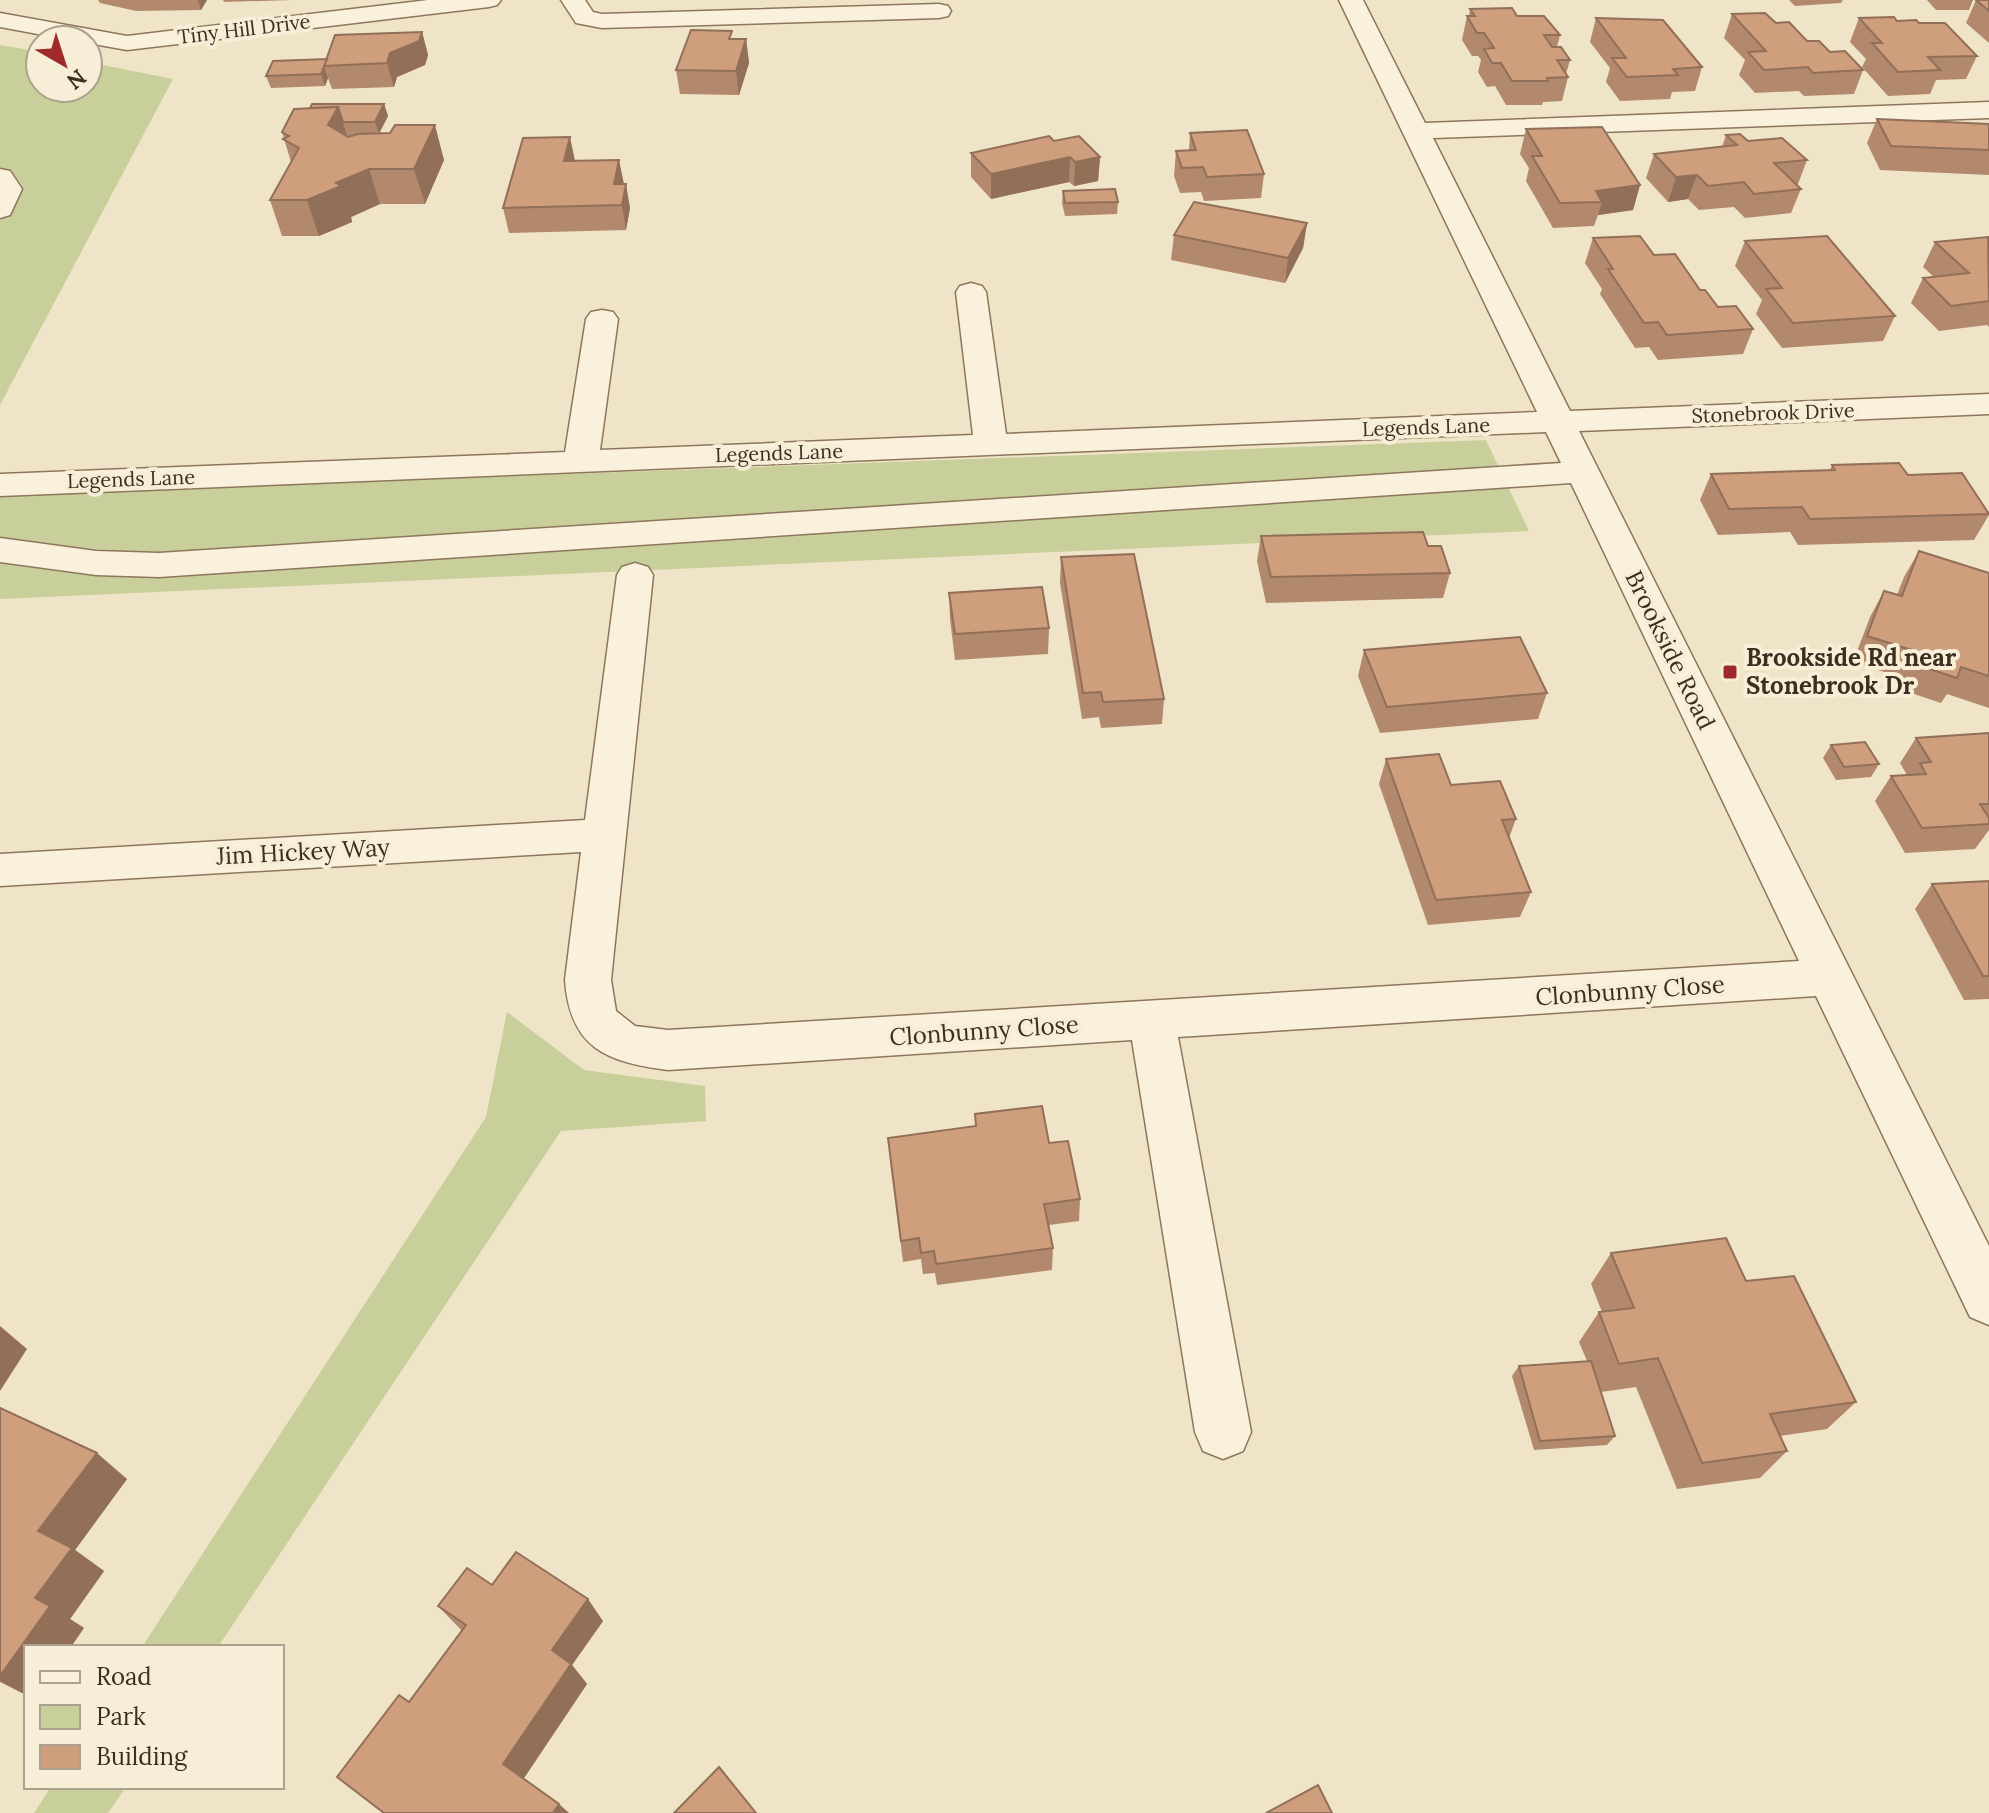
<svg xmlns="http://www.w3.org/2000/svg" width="1989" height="1813" viewBox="0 0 1989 1813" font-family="Lora,serif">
<rect width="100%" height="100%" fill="#f0e4c8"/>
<!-- green -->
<g fill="#c9cf9b">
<polygon points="0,45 40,52 40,88 88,88 88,62 173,79 0,405"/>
<polygon points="1486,440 1529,531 0,599 0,495"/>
<polygon points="507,1012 584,1070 705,1086 706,1121 561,1131 218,1647 142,1647 486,1117"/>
<polygon points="51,1787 126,1787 108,1813 34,1813"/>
</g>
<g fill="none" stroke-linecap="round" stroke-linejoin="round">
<!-- minor casing -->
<g stroke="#8d765c" stroke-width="3">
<g id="minor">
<polygon points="428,0 501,0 497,5 489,7 127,50 88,43 88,40 70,40 0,27 0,13 127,36"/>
<polygon points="561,0 585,0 593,12 602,14 939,4 948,6 951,11 948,16 939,18 602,28 576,23"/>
<path d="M1339,0H1363L1425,123L1989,102V118L1433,138L1570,411L1989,394V414L1579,431L1989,1246V1325L1970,1317L1816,996L1178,1037L1251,1432L1243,1451L1223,1459L1203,1451L1195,1432L1132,1040L668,1070C606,1062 570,1048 565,980L581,852L0,886V854L585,820L617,575L622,567L635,563L648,567L653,575L611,980L616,1011L635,1026L668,1030L1799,961L1571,483L159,577L96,575L0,562V538L96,551L159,553L1561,463L1546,432L0,496V474L565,452L586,319L591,312L602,310L613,312L618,319L600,450L973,435L956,292L960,286L971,283L982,286L986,292L1006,434L1537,412Z"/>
<polygon points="0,169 10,171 22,189 10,215 0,218"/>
</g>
</g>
<!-- minor -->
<use href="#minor" fill="#faf1dc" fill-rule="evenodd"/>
</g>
<!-- wall -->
<g fill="#b2896c">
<polygon points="98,0 207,0 201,10 136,11 100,3"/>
<polygon points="223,0 293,0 224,2"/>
<polygon points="1789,0 1843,0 1841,3 1795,6"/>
<polygon points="1927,0 1973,0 1969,10 1936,10"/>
<polygon points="1976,0 1989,0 1989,43 1966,23"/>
<polygon points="1470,9 1517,16 1560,35 1557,47 1570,60 1566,74 1568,77 1562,101 1543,102 1542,105 1506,105 1495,86 1487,87 1478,72 1481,60 1478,56 1472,56 1462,40 1467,16 1469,16"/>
<polygon points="1732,14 1776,23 1807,41 1863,70 1854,94 1804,96 1799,91 1755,93 1739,75 1745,60 1724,38"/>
<polygon points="1596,18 1702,67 1695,91 1672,92 1670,99 1620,101 1606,82 1610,68 1590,42"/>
<polygon points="1859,18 1919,23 1977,56 1966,79 1936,80 1930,94 1888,96 1862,67 1866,59 1850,42"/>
<polygon points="422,32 428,55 425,65 397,77 394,87 332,89 328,78 325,86 271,88 266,76"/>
<polygon points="733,39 746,39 749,63 739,95 680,94 676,70"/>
<polygon points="384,104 388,116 379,133 444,160 425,204 380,204 351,217 352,222 319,236 282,236 270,200 291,162 282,132"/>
<polygon points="1877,119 1989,124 1989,175 1880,170 1867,143"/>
<polygon points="1526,129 1640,185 1633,210 1598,215 1594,226 1553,228 1526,181 1529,168 1520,154"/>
<polygon points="1190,133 1264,174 1261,198 1204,201 1201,192 1180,193 1174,176 1176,151 1189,151"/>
<polygon points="1726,135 1807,160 1798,184 1796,185 1801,189 1791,213 1745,218 1734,207 1699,210 1688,199 1668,202 1646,178 1654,154 1722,147"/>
<polygon points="1054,141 1100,157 1098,181 1074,186 1069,182 991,199 971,177 971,153"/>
<polygon points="575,161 624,184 630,208 626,230 509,233 503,208"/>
<polygon points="1063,191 1118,202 1117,214 1065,216 1062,203"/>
<polygon points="1307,223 1303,248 1285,283 1171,260 1174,235"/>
<polygon points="1989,237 1989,327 1987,325 1939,331 1911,303 1923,278 1934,277 1923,267 1935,242"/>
<polygon points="1593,238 1654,255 1700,290 1718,307 1753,329 1743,354 1658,360 1649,347 1635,348 1600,294 1602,289 1585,263"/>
<polygon points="1745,241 1895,316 1883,341 1782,348 1756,314 1762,300 1735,266"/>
<polygon points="1832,465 1908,475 1989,513 1989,515 1974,540 1798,545 1790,532 1718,535 1700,500 1711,474 1830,470"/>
<polygon points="1261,536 1428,546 1450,573 1443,598 1266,603 1257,561"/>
<polygon points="1919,551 1989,573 1989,708 1947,694 1941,703 1896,688 1900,677 1853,662 1870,617 1884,591 1897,595 1904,577"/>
<polygon points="1061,557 1164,699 1162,724 1101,728 1099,717 1082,719 1060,583"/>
<polygon points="949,593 1049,628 1048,654 955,660 950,619"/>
<polygon points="1364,650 1547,693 1538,719 1380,733 1358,676"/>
<polygon points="1989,733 1989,830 1975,849 1905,853 1875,801 1891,776 1907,775 1900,763 1916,738"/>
<polygon points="1831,745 1879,764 1871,777 1836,780 1823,758"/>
<polygon points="1386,759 1451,785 1516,819 1509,838 1531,892 1520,917 1428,925 1379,784"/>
<polygon points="1989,881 1989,999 1964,1000 1915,909 1932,884"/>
<polygon points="975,1114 1080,1199 1079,1221 1049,1225 1053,1248 1052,1270 937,1285 935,1273 923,1274 921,1259 903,1262 890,1160 975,1126"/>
<polygon points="1611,1253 1746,1281 1856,1402 1827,1429 1780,1436 1787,1451 1760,1478 1677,1489 1636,1387 1601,1392 1615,1436 1607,1445 1534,1450 1512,1376 1519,1366 1587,1361 1579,1342 1599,1312 1602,1312 1591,1284"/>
<polygon points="0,1408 127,1479 75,1550 104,1571 70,1619 84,1628 26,1647 26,1695 0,1682"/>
<polygon points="492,1585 603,1621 572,1665 587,1684 524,1778 409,1702 462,1631 438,1606"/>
</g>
<!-- shaded-wall -->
<g fill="#916f58">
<polygon points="198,0 207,0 201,10"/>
<polygon points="422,32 428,55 425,65 397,77 394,87 387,63 390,53"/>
<polygon points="746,39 749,63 739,95 736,71"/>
<polygon points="324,66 328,78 325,86 321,74"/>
<polygon points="384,104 388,116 379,134 375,122"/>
<polygon points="338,107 349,142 328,125"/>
<polygon points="435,125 444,160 425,204 414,169"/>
<polygon points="570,137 575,161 564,161"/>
<polygon points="1070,157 1069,182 991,199 991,174"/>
<polygon points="1100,157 1098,181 1074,186 1075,162"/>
<polygon points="619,160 624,184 614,184"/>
<polygon points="369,169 380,204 351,217 352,222 319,236 307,200 336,183"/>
<polygon points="1697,175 1688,199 1668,202 1676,177"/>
<polygon points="626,184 630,208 626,230 622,205"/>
<polygon points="1640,185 1633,210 1598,215 1602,202 1596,191"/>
<polygon points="1307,223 1303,248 1285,283 1288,258"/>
<polygon points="0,1326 27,1349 0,1391"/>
<polygon points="97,1453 127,1479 75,1550 104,1571 70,1619 84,1628 71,1647 26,1647 26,1695 0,1681 0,1676 35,1598 38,1531"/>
<polygon points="588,1599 603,1621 572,1665 587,1684 522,1781 503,1764 552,1650"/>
<polygon points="559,1804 569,1813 553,1813"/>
</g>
<!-- building -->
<g fill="#cf9f7d" stroke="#916f58" stroke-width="2">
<polygon points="1976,0 1989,0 1989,11"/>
<polygon points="1512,8 1517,16 1544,16 1560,35 1544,35 1552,47 1561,47 1570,60 1557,60 1568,77 1547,78 1548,81 1512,81 1501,63 1492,63 1484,49 1494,48 1484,33 1477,33 1467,16 1475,16 1470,9"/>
<polygon points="1765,13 1776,23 1789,22 1807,41 1819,41 1830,52 1845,51 1863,70 1813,73 1808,67 1764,70 1748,52 1766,51 1732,14"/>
<polygon points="1894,17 1897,21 1916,20 1919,23 1945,23 1977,56 1928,57 1940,70 1898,72 1872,43 1882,43 1859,18"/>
<polygon points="1596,18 1663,20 1702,67 1673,69 1678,75 1627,77 1612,58 1626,58"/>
<polygon points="691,30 732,31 729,39 746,39 736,71 676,70"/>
<polygon points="422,32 419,41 390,53 387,63 324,66 335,35"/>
<polygon points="327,59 321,74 266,76 273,61"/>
<polygon points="312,104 384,104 375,122 343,122 338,107 310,108"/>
<polygon points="338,107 328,125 348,137 358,134 390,133 395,125 435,125 414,169 369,169 336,183 341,186 307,200 270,200 299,148 283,139 289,136 282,132 294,109"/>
<polygon points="1877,119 1989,124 1989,150 1891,146"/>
<polygon points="1602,127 1640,185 1596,191 1602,202 1560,203 1532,156 1542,156 1526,129"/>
<polygon points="1247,130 1264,174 1207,177 1203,167 1182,168 1176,151 1196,150 1190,133"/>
<polygon points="1740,134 1748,141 1782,138 1807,160 1774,163 1801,189 1754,194 1744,182 1708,186 1697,175 1676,177 1654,154 1737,145 1726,135"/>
<polygon points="1049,136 1054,141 1079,136 1100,157 1075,162 1070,157 991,174 971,153"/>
<polygon points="570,137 564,161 619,160 614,184 626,184 622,205 503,208 523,138"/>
<polygon points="1115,189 1118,202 1065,203 1063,191"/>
<polygon points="1194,202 1307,223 1288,258 1174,235"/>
<polygon points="1640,236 1654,255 1675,254 1700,290 1705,290 1718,307 1736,306 1753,329 1667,335 1658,322 1644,323 1608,269 1613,269 1593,238"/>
<polygon points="1827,236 1895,316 1793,323 1766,289 1782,288 1745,241"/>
<polygon points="1988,237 1989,301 1951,306 1923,278 1969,273 1935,242"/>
<polygon points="1899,463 1908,475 1962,473 1989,514 1810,519 1802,507 1729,509 1711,474 1835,470 1832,465"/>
<polygon points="1423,532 1428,546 1441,546 1450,573 1271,577 1261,536"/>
<polygon points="1919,551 1989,573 1989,676 1961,667 1957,678 1911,663 1915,651 1867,636 1884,591 1902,596"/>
<polygon points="1134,554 1164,699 1103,702 1101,692 1083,693 1061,557"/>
<polygon points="1042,587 1049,628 955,634 949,593"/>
<polygon points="1520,637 1547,693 1387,707 1364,650"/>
<polygon points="1989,733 1989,804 1980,804 1989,818 1989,824 1922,828 1891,776 1926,774 1920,763 1931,762 1916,738"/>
<polygon points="1865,742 1879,764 1844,767 1831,745"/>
<polygon points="1439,754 1451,785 1500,781 1516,819 1502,820 1531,892 1436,900 1386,759"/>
<polygon points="1989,881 1989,976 1983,976 1932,884"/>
<polygon points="1042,1106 1049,1143 1068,1141 1080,1199 1044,1204 1053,1248 936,1264 934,1251 921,1253 919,1238 901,1241 888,1138 976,1126 975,1114"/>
<polygon points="1726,1238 1746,1281 1794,1276 1856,1402 1770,1414 1787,1451 1702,1463 1658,1358 1619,1364 1599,1312 1634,1308 1611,1253"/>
<polygon points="1591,1361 1615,1436 1540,1441 1519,1366"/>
<polygon points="0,1408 97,1453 38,1531 72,1548 35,1598 50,1606 0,1676"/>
<polygon points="516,1552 588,1599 552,1650 571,1664 503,1764 559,1804 553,1813 384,1813 337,1777 399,1695 409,1702 466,1625 438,1606 467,1568 492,1585"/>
<polygon points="719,1767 756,1813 674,1813"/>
<polygon points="1318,1785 1332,1813 1266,1813"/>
</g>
<!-- markers -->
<rect fill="#9e2a2b" stroke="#f7eed8" stroke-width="3" x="1722" y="664" width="16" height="16" rx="4"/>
<g text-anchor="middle" stroke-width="8" stroke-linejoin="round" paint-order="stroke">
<!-- far-street labels -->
<g font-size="20" fill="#3d2e20" stroke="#f7eed8">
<text transform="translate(244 29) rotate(-7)" y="7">Tiny Hill Drive</text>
<text transform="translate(1773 413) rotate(-2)" y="7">Stonebrook Drive</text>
<text transform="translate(1426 427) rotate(-2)" y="7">Legends Lane</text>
<text transform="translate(779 453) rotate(-2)" y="7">Legends Lane</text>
<text transform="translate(131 479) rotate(-2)" y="7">Legends Lane</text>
</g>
<!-- street labels -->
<g font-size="24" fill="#3d2e20" stroke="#f7eed8">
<text transform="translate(1670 650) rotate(64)" y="8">Brookside Road</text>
<text transform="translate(303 852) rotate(-3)" y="8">Jim Hickey Way</text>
<text transform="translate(1630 991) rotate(-4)" y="8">Clonbunny Close</text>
<text transform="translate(984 1031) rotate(-4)" y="8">Clonbunny Close</text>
</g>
<!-- poi labels -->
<g font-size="24" font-weight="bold" fill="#3d2e20" stroke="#f7eed8" text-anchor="start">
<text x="1746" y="666">Brookside Rd near<tspan x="1746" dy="28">Stonebrook Dr</tspan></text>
</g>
</g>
<!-- legend -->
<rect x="24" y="1645" width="260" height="144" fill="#f7eed8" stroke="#ada18e" stroke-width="2"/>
<rect x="40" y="1671" width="40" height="12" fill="#faf1dc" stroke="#ada18e" stroke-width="2"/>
<text x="96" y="1685" font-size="24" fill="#3d2e20">Road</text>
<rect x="40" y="1705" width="40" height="24" fill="#c9cf9b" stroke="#ada18e" stroke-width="2"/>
<text x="96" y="1725" font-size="24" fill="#3d2e20">Park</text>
<rect x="40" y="1745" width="40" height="24" fill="#cf9f7d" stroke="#ada18e" stroke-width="2"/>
<text x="96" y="1765" font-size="24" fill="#3d2e20">Building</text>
<!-- north arrow -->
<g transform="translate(64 64) rotate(141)"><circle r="38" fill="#f7eed8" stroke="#ada18e" stroke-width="2"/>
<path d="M0-6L14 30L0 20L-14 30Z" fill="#9e2a2b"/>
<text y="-12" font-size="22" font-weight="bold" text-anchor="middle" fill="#3d2e20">N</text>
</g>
</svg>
